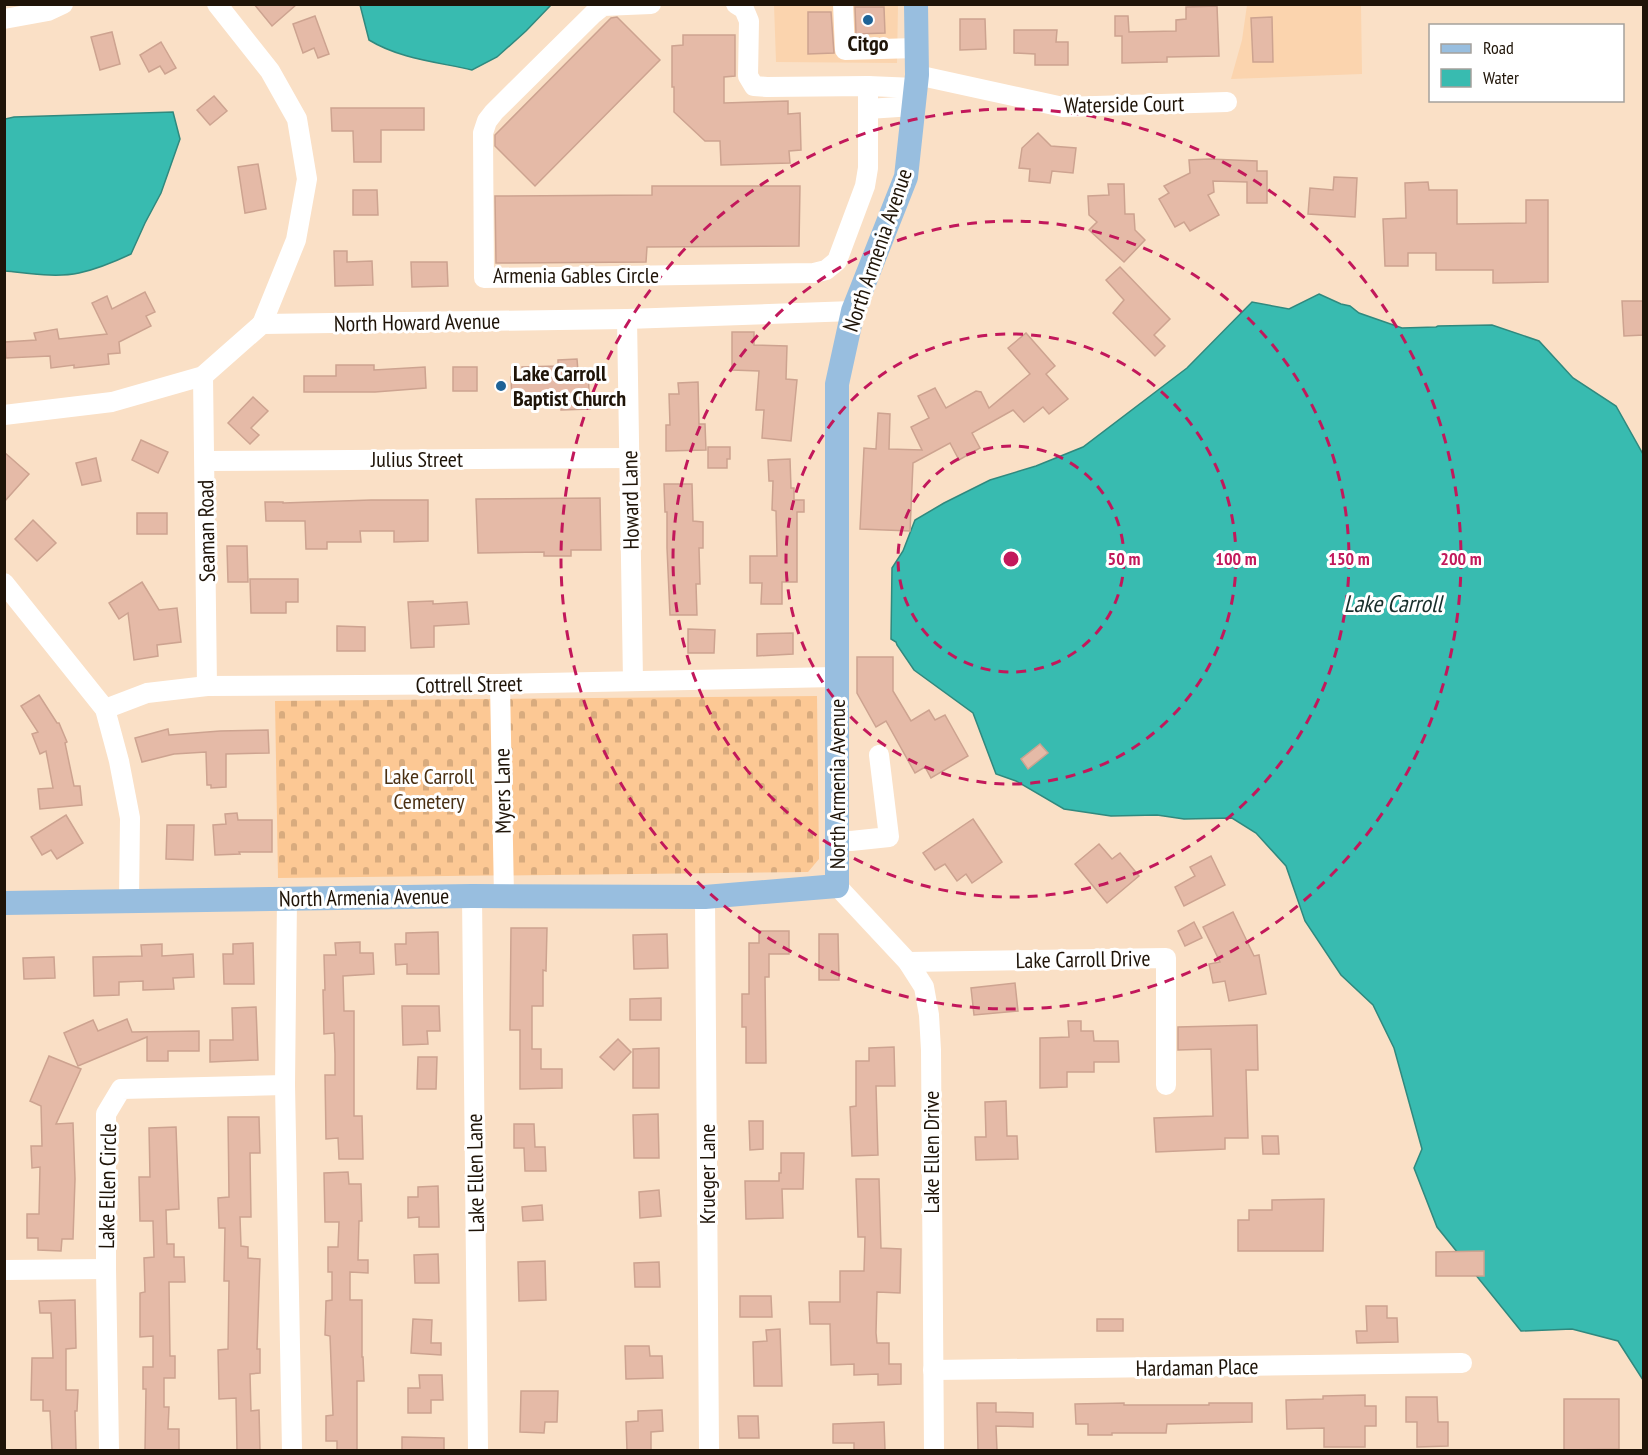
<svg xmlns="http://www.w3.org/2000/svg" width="1648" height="1455" viewBox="0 0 1648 1455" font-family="'PT Sans Narrow',sans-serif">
<defs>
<pattern id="cemetery-stones" width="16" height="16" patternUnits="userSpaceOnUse" patternTransform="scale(1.5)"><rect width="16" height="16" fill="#fcc894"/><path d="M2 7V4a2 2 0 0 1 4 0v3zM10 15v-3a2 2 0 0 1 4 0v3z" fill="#d8ab7e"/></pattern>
</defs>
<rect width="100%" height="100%" fill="#fae0c6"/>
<!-- built -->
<g fill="#fbd4ae">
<polygon points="774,5 898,5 897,63 776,62"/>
<polygon points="1247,5 1361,5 1362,74 1231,79 1242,40"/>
</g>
<!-- cemetery -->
<polygon fill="url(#cemetery-stones)" points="817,696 819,859 808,872 278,878 275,701"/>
<!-- water -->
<g fill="#38bbb0" stroke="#30897e" stroke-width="1.5">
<path d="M360,5V4L551,5L526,31L497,57L472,70C438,62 400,59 369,40Z"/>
<path d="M173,112L180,139L161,193L145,223L131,254C114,262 97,269 79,273C55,278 28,273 5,271V119L14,117Z"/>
<polygon points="1319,294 1341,304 1350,306 1359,313 1402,328 1436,327 1438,326 1492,325 1539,341 1573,378 1616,406 1644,456 1643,1380 1618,1341 1572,1329 1521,1331 1437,1227 1414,1168 1422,1149 1394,1048 1373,1005 1341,975 1305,921 1286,866 1256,833 1232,818 1184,819 1157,815 1111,816 1064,809 1016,781 996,774 973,713 914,670 897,645 896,642 891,639 892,568 903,551 915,520 944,503 990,480 1036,466 1083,447 1187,368 1252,302 1289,309"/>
</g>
<!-- building -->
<g fill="#e5baa7" stroke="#cda390" stroke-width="1.5">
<polygon points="254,4 297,4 272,26"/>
<polygon points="1217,6 1219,56 1167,57 1167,62 1122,63 1122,36 1115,36 1115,16 1128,16 1129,32 1176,31 1176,20 1186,19 1186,7"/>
<polygon points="855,7 884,7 885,33 856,34"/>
<polygon points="808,12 831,12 834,53 808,54"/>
<polygon points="315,16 329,54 318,58 314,48 303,53 293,24"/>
<polygon points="617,17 660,60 535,186 495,146 495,135 611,18"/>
<polygon points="1272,17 1273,62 1253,62 1251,18"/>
<polygon points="960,19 985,19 986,49 960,50"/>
<polygon points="1014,30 1057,30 1056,42 1068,42 1068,65 1035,65 1035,54 1014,53"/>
<polygon points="112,32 120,64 100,70 91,37"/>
<polygon points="683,35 735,35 735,76 724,77 724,103 788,101 788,114 800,113 801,150 789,151 790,163 721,165 720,141 705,141 674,112 674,87 672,87 672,46 683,45"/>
<polygon points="161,42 176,68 165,74 160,66 149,72 140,55"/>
<polygon points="214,96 227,111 210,125 197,110"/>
<polygon points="331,108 424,108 424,130 381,130 381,162 354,162 353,131 332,131"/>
<polygon points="1038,133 1051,146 1076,148 1073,173 1052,171 1050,183 1029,181 1030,169 1019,168 1022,148"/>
<polygon points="1209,159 1257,161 1257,171 1267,171 1267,203 1247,203 1247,182 1213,181 1214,192 1208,195 1219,215 1190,231 1184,222 1175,227 1159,199 1169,193 1164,186 1190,173 1189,160"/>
<polygon points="258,164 266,209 245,213 238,167"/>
<polygon points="1334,177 1357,178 1355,217 1308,214 1310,188 1333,190"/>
<polygon points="1428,182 1429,190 1457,190 1457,224 1526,223 1526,200 1548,200 1548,282 1493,283 1493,270 1436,270 1436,253 1408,253 1408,266 1385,266 1383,219 1406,218 1405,183"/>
<polygon points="1108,184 1124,184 1125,214 1134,214 1135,230 1145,240 1124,262 1089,230 1097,222 1089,215 1088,196 1109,195"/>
<polygon points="652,186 800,186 799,246 647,247 646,262 496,263 495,196 652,195"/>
<polygon points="353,190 377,190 378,215 353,215"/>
<polygon points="334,251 347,251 347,262 372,261 373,285 335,286"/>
<polygon points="411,262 447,262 448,286 412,287"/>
<polygon points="1120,267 1170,319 1154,335 1165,346 1155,356 1113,313 1124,300 1106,280"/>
<polygon points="145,292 155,312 146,316 151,326 119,342 120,353 108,354 109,364 74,368 74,365 51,368 50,356 6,358 5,342 36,340 34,333 57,329 59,339 107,334 92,303 107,296 112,309"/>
<polygon points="1622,301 1644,301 1644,335 1624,336"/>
<polygon points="732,332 754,332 754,345 787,346 786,379 797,380 791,441 762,438 764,410 756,410 759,371 732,370"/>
<polygon points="1026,333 1055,366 1046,374 1068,399 1049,414 1043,407 1024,422 1013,410 972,433 980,448 959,460 950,443 913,463 910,531 860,529 864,448 876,449 878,413 890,414 889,449 922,450 911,427 929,418 918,396 935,388 946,408 976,391 981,392 989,408 1030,374 1008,348"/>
<polygon points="577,359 578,371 588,371 590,409 561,410 561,405 512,407 511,377 522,376 522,367 558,366 558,360"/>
<polygon points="336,365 374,365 374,370 425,367 426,388 375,392 304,392 304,376 336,376"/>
<rect x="453" y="367" width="24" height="24"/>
<polygon points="698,382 699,424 705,424 706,450 666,451 666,425 670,425 669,394 679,394 678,383"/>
<polygon points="253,397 268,411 251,428 259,435 250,444 228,423"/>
<polygon points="141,440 168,452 158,473 132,460"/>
<polygon points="708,447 730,447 730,459 727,459 727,468 708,468"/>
<polygon points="4,452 29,474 4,502"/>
<polygon points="96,458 101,481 82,485 76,463"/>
<polygon points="790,459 791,488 794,488 794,500 804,500 804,512 797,512 797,582 782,582 782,604 761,604 762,583 750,583 750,556 777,556 776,511 772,510 773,481 769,481 768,460"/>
<polygon points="664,484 692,484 693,521 703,522 703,548 699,548 700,584 696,584 697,615 670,615 667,548 667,512 665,512"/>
<polygon points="600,498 601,550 571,550 571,556 544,556 544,552 478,553 476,499"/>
<polygon points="371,500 428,500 428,541 394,542 394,531 360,531 361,542 327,542 327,549 306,549 305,521 266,521 265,502 283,502 283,503"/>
<rect x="137" y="513" width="30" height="21"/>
<polygon points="33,520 56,543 37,561 15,539"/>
<polygon points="227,546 247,546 248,582 228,582"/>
<polygon points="250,579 298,579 298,602 286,602 286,613 251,613"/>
<polygon points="142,582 159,610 177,608 181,642 157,645 158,656 134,660 128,613 119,619 109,603"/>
<polygon points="433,601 433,604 467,602 469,624 434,626 434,647 411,648 408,602"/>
<polygon points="337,626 365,627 365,651 337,651"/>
<polygon points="688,629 715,630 714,653 688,653"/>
<polygon points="793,633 793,654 757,656 757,634"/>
<polygon points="857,657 893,657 893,691 911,721 929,710 935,720 945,715 968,756 931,778 925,767 915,773 886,721 876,727 857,693"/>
<polygon points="39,695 57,723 59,723 67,742 65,743 74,786 80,786 82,805 40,809 38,789 53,788 46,751 40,754 32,734 38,732 21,706"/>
<polygon points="168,729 169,735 220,731 268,730 269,753 226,754 226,787 211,788 211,785 207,785 206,752 174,754 142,762 135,738"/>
<polygon points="1040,744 1048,753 1028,769 1021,759"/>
<polygon points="237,813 238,820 272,820 272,852 239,852 240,854 215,855 213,825 226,824 225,814"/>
<polygon points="66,815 83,843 57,859 51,850 42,855 31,837"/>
<polygon points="973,819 1002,862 972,883 966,874 957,881 945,864 935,870 923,853"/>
<polygon points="167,825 194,825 193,860 166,859"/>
<polygon points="1099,844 1112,859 1120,853 1139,876 1107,903 1075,864"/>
<polygon points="1211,856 1225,885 1184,906 1175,887 1195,876 1190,867"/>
<polygon points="1233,912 1254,956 1259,955 1266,994 1229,1001 1225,981 1213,983 1209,964 1220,962 1203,927"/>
<polygon points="1194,922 1202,938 1185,946 1178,931"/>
<polygon points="511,928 547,928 546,971 543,970 543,1006 532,1006 532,1049 541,1049 541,1069 562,1069 562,1088 520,1089 520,1030 510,1030"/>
<polygon points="759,931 789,931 789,954 769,954 769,977 765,977 766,1063 746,1063 746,1027 742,1027 742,994 749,994 749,943 759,943"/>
<polygon points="438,932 439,974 407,974 407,964 396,965 395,944 406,944 406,933"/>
<polygon points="667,934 668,968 634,969 633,935"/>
<polygon points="819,934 838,934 839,980 819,980"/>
<polygon points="360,942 360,953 373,953 374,974 343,976 344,1011 354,1011 354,1116 362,1116 363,1159 339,1159 338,1138 326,1139 325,1075 335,1075 335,1054 334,1033 324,1034 323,990 325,990 324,955 336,955 335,943"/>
<polygon points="253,943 254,984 224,984 223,954 233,954 233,944"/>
<polygon points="162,944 162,956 193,954 194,977 173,978 174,989 143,990 143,981 119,982 119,995 94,996 93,957 142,956 141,945"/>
<polygon points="54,957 55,978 24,979 23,958"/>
<polygon points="1015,983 1018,1011 974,1015 971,988"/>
<polygon points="661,998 661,1020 630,1020 630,999"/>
<polygon points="402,1006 439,1006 440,1031 427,1031 428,1044 403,1045"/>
<polygon points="256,1007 258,1060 210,1062 210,1040 233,1040 232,1008"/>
<polygon points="127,1019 132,1032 199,1031 199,1051 168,1051 168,1061 147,1061 147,1037 78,1066 64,1033 93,1020 98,1031"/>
<polygon points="1068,1021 1081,1021 1081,1031 1093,1031 1094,1041 1118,1041 1119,1062 1094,1062 1094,1072 1067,1072 1067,1087 1040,1088 1040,1038 1069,1037"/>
<polygon points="1257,1025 1258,1070 1246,1070 1248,1138 1225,1138 1225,1149 1156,1152 1154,1118 1213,1116 1211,1049 1178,1050 1178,1027"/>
<polygon points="618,1039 631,1052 614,1070 600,1057"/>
<polygon points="894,1047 895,1086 876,1086 878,1155 852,1156 850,1107 856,1106 856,1061 869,1061 869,1048"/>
<polygon points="659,1048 659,1088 633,1088 633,1049"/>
<polygon points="49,1056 81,1069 56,1124 73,1123 75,1179 73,1239 62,1239 61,1251 38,1250 38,1238 27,1238 27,1214 39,1214 40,1167 32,1168 31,1146 42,1146 41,1106 30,1101"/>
<polygon points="418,1057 437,1057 436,1089 417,1089"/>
<polygon points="1006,1101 1007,1136 1017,1136 1018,1159 976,1160 975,1137 986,1137 985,1102"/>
<polygon points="658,1114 659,1158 634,1158 633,1115"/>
<polygon points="228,1117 259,1117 260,1153 250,1153 251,1217 240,1217 241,1246 248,1247 248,1258 260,1259 257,1349 260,1349 260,1373 250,1374 251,1411 259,1410 260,1450 237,1450 236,1398 219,1399 218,1350 228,1349 229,1281 224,1281 225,1228 219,1228 218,1198 229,1197"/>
<polygon points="749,1121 763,1121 763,1149 750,1150"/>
<polygon points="514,1124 534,1124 535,1147 545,1147 546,1171 525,1171 524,1148 514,1148"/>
<polygon points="176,1127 179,1209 166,1210 167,1244 174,1244 174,1257 184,1257 185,1282 169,1282 170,1356 175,1356 175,1378 164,1378 164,1407 169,1407 168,1429 179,1429 179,1450 145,1450 146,1389 143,1389 143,1367 153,1367 153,1336 140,1337 140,1293 145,1292 144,1258 154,1257 153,1221 140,1221 139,1177 150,1177 149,1128"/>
<polygon points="1262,1136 1278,1136 1279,1154 1263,1154"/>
<polygon points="781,1153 804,1153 803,1189 782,1189 783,1218 746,1219 745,1181 779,1181 779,1173 781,1173"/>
<polygon points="348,1172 349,1184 361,1184 362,1221 359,1221 358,1260 368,1260 368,1273 350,1272 350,1300 362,1300 362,1357 363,1357 364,1381 357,1381 357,1450 337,1450 337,1441 326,1441 326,1416 333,1415 330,1336 325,1335 326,1301 332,1300 332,1272 328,1272 328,1247 338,1247 339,1222 325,1222 324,1173"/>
<polygon points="856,1179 879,1179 881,1248 901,1249 900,1293 877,1292 876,1333 877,1343 889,1343 889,1364 901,1364 901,1384 878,1385 878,1374 854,1375 854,1364 831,1365 830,1324 810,1324 809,1302 840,1302 840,1271 864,1271 865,1237 858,1237"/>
<polygon points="438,1186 439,1227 419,1227 419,1217 408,1218 408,1197 418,1197 418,1187"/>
<polygon points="659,1190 661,1216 640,1218 639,1192"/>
<polygon points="1324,1199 1323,1251 1238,1251 1238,1220 1249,1220 1249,1210 1272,1210 1272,1200"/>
<polygon points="542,1205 543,1220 523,1221 522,1207"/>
<polygon points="1484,1251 1484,1276 1436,1276 1436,1252"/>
<polygon points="438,1254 439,1283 415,1283 414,1255"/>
<polygon points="545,1261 546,1300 519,1301 518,1262"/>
<polygon points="659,1262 660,1287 635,1287 634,1263"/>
<polygon points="740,1296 771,1296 772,1317 740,1317"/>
<polygon points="75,1300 76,1348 66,1349 66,1390 78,1390 77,1411 75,1411 76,1450 52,1450 50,1411 43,1411 43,1400 31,1400 32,1358 53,1358 51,1313 40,1313 39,1301"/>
<polygon points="1366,1306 1387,1306 1387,1318 1397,1318 1398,1342 1357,1343 1356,1331 1367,1331"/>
<polygon points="413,1319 432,1320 431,1343 441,1343 441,1355 411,1353"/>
<rect x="1097" y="1319" width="26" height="12"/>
<polygon points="780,1329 782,1386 754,1386 753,1342 767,1341 766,1330"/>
<polygon points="625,1346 649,1346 650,1356 662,1356 663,1378 626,1379"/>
<polygon points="419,1375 442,1375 443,1400 431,1400 431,1413 408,1413 408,1388 420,1388"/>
<polygon points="521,1391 558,1391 557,1422 545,1422 544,1433 520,1432"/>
<polygon points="1365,1395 1365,1406 1376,1406 1376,1426 1365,1426 1365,1447 1324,1447 1324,1428 1287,1429 1286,1400 1323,1399 1323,1396"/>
<polygon points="1406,1397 1437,1397 1438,1422 1448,1422 1448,1446 1417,1447 1417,1422 1406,1422"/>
<polygon points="1564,1399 1619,1399 1619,1449 1564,1450"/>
<polygon points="977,1403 996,1403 996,1412 1033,1413 1033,1427 996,1426 997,1450 978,1450"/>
<polygon points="1124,1403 1124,1405 1209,1405 1209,1403 1252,1403 1252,1422 1167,1424 1166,1433 1112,1433 1112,1435 1088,1435 1088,1424 1076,1424 1075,1404"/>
<polygon points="662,1410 663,1431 651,1432 651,1450 627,1450 626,1422 638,1421 638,1411"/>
<polygon points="738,1416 758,1416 759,1438 739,1438"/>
<polygon points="884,1422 885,1450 854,1450 854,1443 833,1443 833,1424"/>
<polygon points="402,1437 444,1438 444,1450 402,1450"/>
</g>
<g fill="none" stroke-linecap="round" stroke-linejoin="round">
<!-- minor -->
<g stroke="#fff" stroke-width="20">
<polyline points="217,4 270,71 297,119 307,179 296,240 262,324"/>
<polyline points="651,4 603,6 593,14 494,112 487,121 483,133 484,278 814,273 826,270 837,261 865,186 868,168 868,86 767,87 754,86 748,76 749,21 744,9 736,4"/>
<polyline points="843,4 845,50 916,48"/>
<polyline points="4,19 48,11 63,4"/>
<polyline points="917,75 1063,107 1227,102"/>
<polyline points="868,86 915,88"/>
<polyline points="868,109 913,106"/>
<polyline points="627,319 633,680"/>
<polyline points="203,376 207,686"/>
<polyline points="4,415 112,402 203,376 262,324 627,319 853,311"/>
<polyline points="205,461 630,458"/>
<polyline points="4,583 105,709 119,761 130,818 129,900"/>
<polyline points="500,684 504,897"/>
<polyline points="105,709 147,693 207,686 500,684 836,677"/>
<polyline points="837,840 851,841 889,837 879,755"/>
<polyline points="837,886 908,962 924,987 929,1015 931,1050 934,1450"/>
<polyline points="472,896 478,1450"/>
<polyline points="705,897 709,1450"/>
<polyline points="287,898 285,1085 292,1450"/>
<polyline points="908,962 1166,958 1166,1085"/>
<polyline points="4,1270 106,1269"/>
<polyline points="933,1370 1462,1363"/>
<polyline points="109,1450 106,1269 106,1114 121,1089 285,1085"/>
</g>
<!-- major -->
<polyline stroke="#98bedf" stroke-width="24" points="4,903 472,896 705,897 837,886 837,384 853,311 906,177 917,75 916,4"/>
</g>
<!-- distance rings -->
<g fill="none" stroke="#c2185b" stroke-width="3" stroke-dasharray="10 8">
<circle cx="1011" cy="559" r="113"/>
<circle cx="1011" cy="559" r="225"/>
<circle cx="1011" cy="559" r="338"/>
<circle cx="1011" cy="559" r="450"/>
</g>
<!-- markers -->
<g fill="#1e6397" stroke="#fff" stroke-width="2">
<circle cx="868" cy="20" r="6"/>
<circle cx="501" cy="386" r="6"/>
</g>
<g text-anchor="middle" stroke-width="6" stroke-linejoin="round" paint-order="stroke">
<!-- poi labels -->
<g font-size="22" font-weight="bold" fill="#1f1408" stroke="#fff">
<text x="868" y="51">Citgo</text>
<text x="513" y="381" text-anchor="start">Lake Carroll<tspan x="513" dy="25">Baptist Church</tspan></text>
</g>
<!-- street labels -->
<g font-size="22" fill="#1f1408" stroke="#fff">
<text transform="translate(1124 104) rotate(-1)" y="8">Waterside Court</text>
<text transform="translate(877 250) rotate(-71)" y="8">North Armenia Avenue</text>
<text x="576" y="283">Armenia Gables Circle</text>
<text transform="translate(417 322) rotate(-1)" y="8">North Howard Avenue</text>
<text x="417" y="467">Julius Street</text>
<text transform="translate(630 500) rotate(-91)" y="8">Howard Lane</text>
<text transform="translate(206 531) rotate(-91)" y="8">Seaman Road</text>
<text transform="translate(469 684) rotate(-1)" y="8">Cottrell Street</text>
<text transform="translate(837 784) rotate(-90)" y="8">North Armenia Avenue</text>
<text transform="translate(502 791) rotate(-91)" y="8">Myers Lane</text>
<text transform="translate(364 897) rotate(-1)" y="8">North Armenia Avenue</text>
<text transform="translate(1083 959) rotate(-1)" y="8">Lake Carroll Drive</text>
<text transform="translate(931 1152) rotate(-90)" y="8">Lake Ellen Drive</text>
<text transform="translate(475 1173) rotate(-91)" y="8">Lake Ellen Lane</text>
<text transform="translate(707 1174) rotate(-90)" y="8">Krueger Lane</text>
<text transform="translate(107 1186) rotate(-89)" y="8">Lake Ellen Circle</text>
<text transform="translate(1197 1367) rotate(-1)" y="8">Hardaman Place</text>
</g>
<!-- park labels -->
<g font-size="22" fill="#4a3013" stroke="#fff">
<text x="429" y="784">Lake Carroll<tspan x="429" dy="25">Cemetery</tspan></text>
</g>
<!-- water labels -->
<g font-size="24" font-style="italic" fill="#192f2c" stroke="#fff">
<text x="1393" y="612">Lake Carroll</text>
</g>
</g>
<circle cx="1011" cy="559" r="9" fill="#c2185b" stroke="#fff" stroke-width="3"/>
<g font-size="18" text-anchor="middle" font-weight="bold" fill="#c2185b" stroke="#fff" stroke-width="6" stroke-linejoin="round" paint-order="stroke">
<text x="1124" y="565">50 m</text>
<text x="1236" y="565">100 m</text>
<text x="1349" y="565">150 m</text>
<text x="1461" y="565">200 m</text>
</g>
<!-- border -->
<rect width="1648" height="1455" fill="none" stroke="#1f1408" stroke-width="12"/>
<!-- legend -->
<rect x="1429" y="24" width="195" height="78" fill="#ffffff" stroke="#a5a19c" stroke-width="1.5"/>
<rect x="1441" y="44" width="30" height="9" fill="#98bedf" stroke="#a5a19c" stroke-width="1.5"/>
<text x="1483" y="54" font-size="18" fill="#1f1408">Road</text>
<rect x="1441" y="69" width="30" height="18" fill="#38bbb0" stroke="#a5a19c" stroke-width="1.5"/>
<text x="1483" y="84" font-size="18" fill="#1f1408">Water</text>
</svg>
